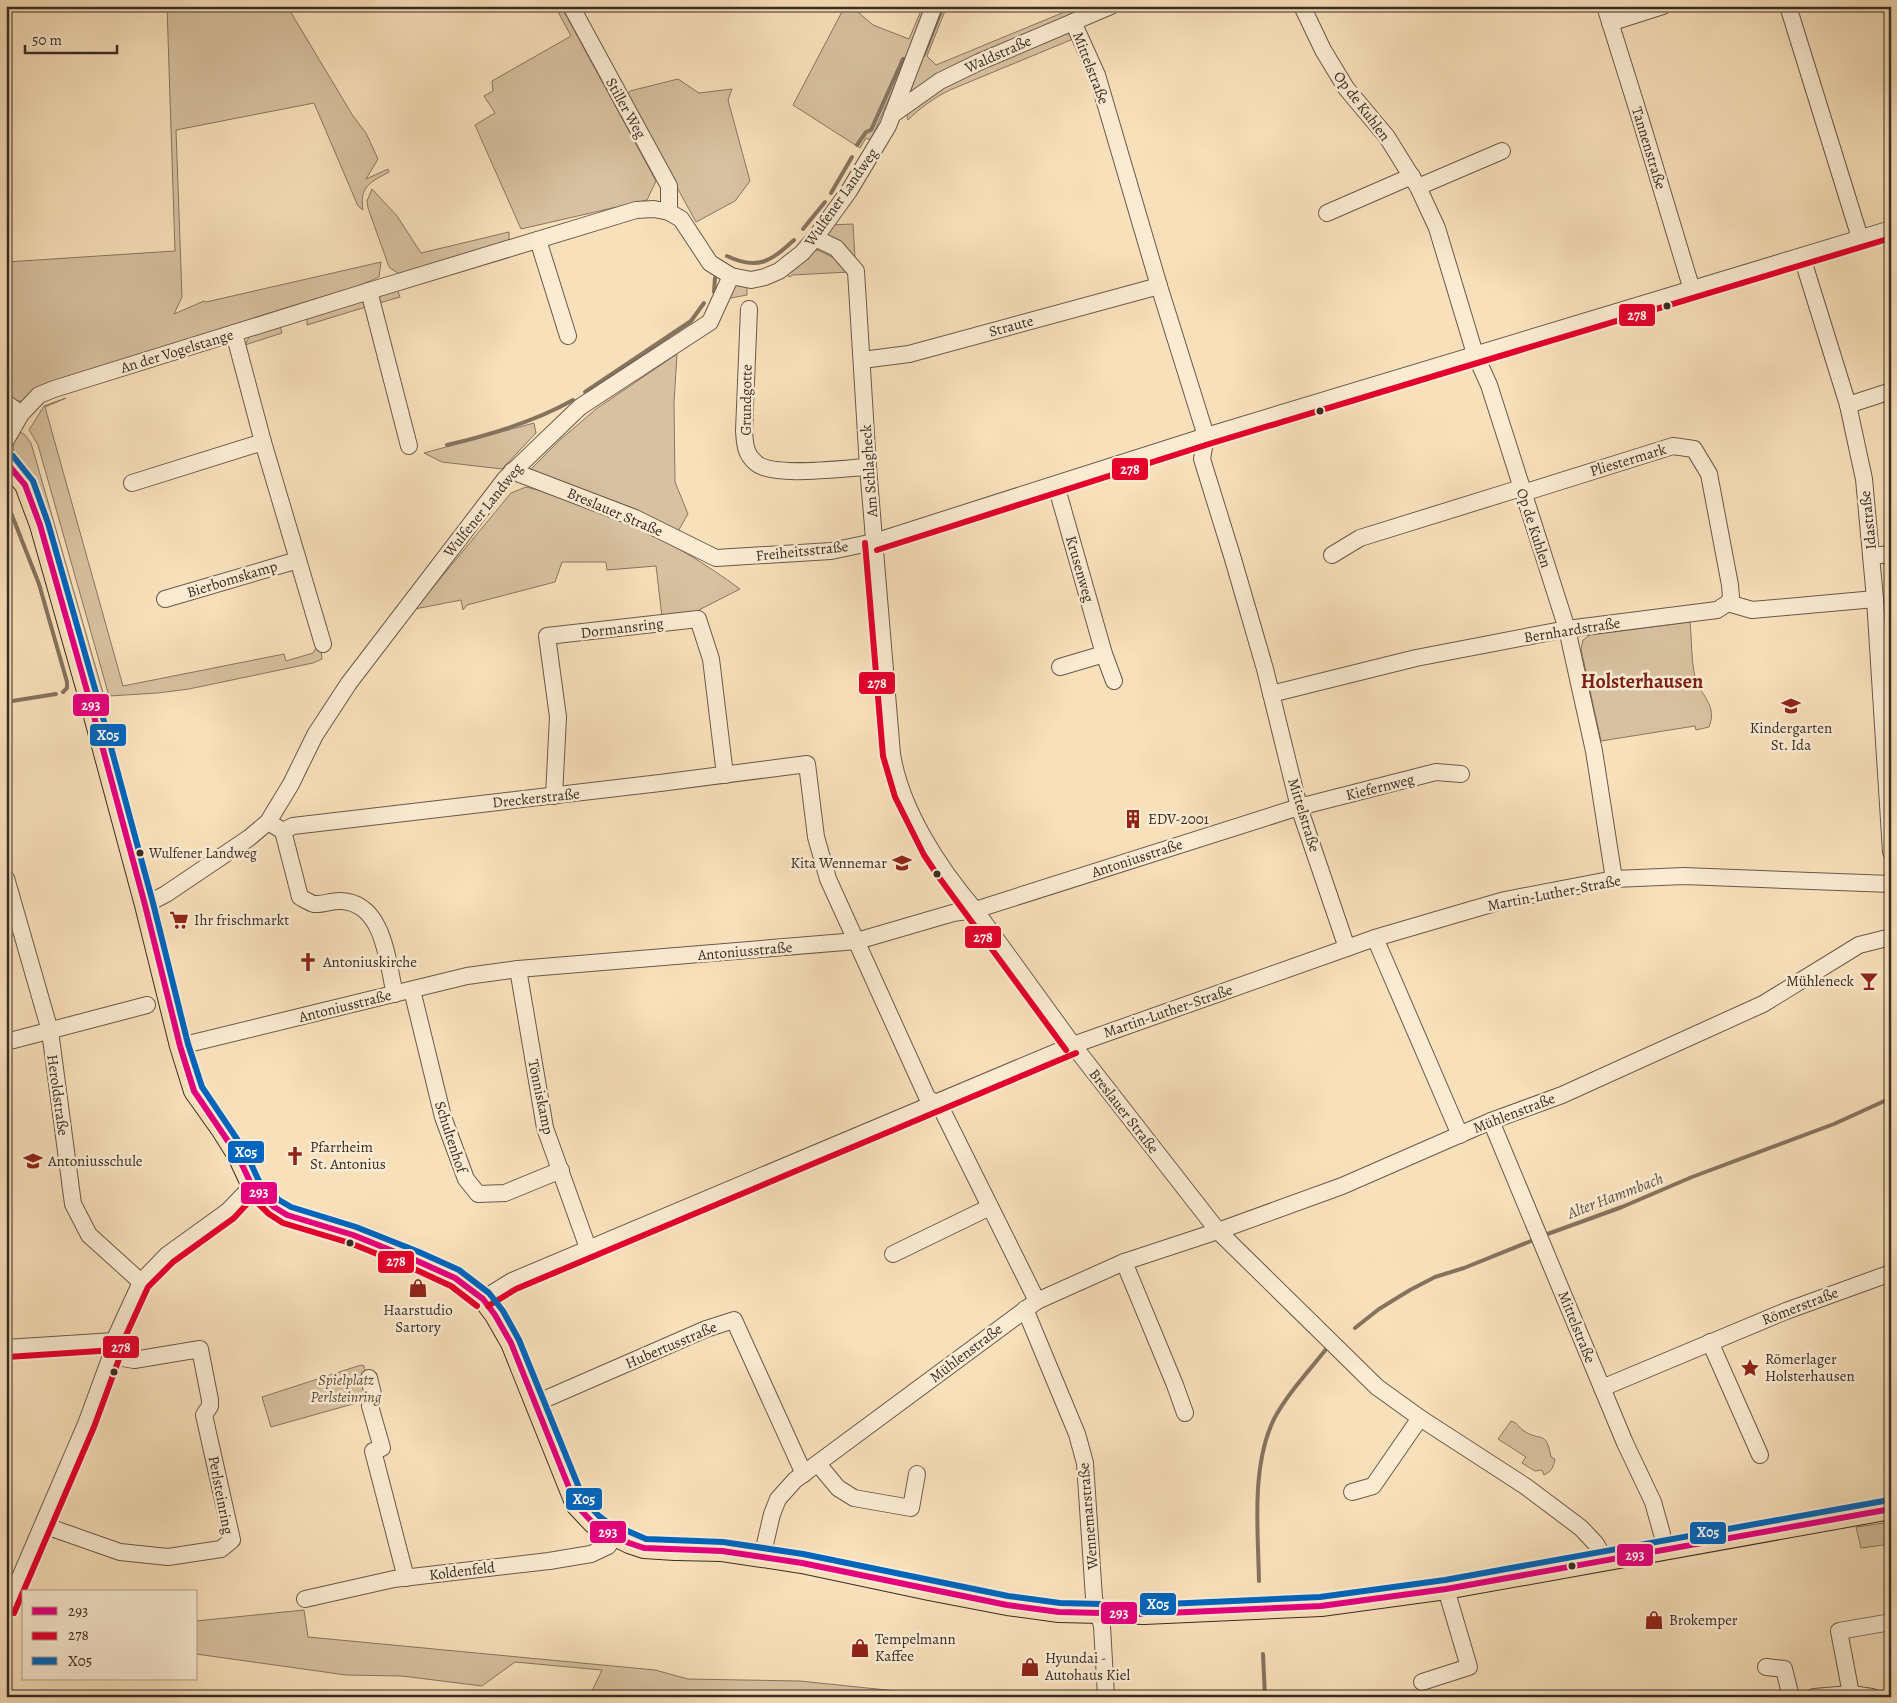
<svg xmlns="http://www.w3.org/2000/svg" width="1897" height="1703" viewBox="0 0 1897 1703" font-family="Alegreya,serif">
<rect width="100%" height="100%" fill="#f8e0ba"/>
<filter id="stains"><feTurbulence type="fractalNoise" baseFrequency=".004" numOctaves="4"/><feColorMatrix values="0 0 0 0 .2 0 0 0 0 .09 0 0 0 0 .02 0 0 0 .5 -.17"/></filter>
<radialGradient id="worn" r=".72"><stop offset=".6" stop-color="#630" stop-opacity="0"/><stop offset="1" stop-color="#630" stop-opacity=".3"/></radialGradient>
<!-- green -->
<g fill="#d8c1a0" stroke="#887662">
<path d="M167,6H287L353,116L366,133L378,159L366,179L388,169L389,172C371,182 359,186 363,210L358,206L314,103L176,130L182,297L174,314L204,301L206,302L381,262L379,277L363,284L21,401H13L6,377V262L175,251Z"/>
<polygon points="555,6 561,6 656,181 647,200 521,229 475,125 495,113 484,96 493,91 492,81 571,36"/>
<polygon points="845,6 851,6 873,25 909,39 923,6 929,6 873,135 870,140 866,138 860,148 793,105"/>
<polygon points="938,6 947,6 927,56 936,65 1079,6 1104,6 901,104"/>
<path d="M1068,33L1073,39L950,90C934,98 921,107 908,120L906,111L944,84Z"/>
<polygon points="678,79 699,93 732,89 728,100 750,181 735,201 696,222 627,96 630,91"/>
<polygon points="372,189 397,216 421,253 509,232 509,243 401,275 390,268 388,264 368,208 367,201"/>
<polygon points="853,224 855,259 830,244 825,230 829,225"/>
<polygon points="818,250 844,263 849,272 793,275 789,277 785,272 811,251"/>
<polygon points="739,283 747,286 747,295 725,299 733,286"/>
<polygon points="396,286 400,297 379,303 379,295"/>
<polygon points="359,298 369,306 307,325 307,316"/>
<polygon points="279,323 282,333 245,345 250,335"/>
<polygon points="677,354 674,403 675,482 688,514 677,533 533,477 531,469 560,440 596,409"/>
<polygon points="66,398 45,407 123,686 284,654 286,661 313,653 317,646 321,651 322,659 313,663 189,689 158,693 109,696 38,445 29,430 44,406"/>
<polygon points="534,423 536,433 502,469 442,462 424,453"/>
<path d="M19,431L25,435L31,443L104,696L98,698L22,467C12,454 10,446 19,431Z"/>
<path d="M526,487C603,505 676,542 740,589L695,612L662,617L656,566L607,570L606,562H562L555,582L467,605L463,610L461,600L415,609L511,493Z"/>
<path d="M1690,622C1692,640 1691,660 1695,677C1700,695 1718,705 1709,727L1696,730L1695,726L1601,741L1581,649L1583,640L1590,635Z"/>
<path d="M361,1365L364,1366C367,1379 370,1392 360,1402L271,1427L262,1397Z"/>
<path d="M1511,1421C1518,1423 1518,1427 1524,1431C1540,1442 1546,1429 1551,1457L1555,1459C1553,1468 1552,1471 1544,1475L1542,1470L1535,1471L1522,1463L1526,1457L1498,1439Z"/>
<polygon points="1891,1522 1891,1544 1861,1548 1856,1527"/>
<polygon points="304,1610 308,1637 655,1670 688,1679 800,1681 954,1697 611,1697 592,1691 602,1670 515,1662 482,1686 402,1676 346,1675 196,1654 196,1621"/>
</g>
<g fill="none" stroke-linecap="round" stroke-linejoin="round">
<!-- stream -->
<g stroke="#85735f" stroke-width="4">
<polyline points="921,57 924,54 943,6"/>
<polyline points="857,145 866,132 871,130 903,59 905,59"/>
<polyline points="831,193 852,157"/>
<polyline points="803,229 825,202"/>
<path d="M727,256C758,271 771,261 794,240"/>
<polyline points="714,292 715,278"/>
<polyline points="6,382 10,392"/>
<polyline points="585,392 691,321 704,303"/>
<path d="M447,445C490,435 534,422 573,400"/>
<polyline points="6,500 39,584 67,682 67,688 63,692"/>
<polyline points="6,702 56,694"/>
<polyline points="1542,1236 1622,1207 1692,1177 1834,1124 1891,1098"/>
<polyline points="1355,1328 1379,1309 1410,1290 1435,1277 1464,1268 1536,1239"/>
<path d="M1259,1581C1258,1530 1251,1466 1274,1419C1287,1394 1309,1371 1327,1348"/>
<polyline points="1263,1654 1265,1697"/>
</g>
<!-- minor casing -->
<g stroke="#69594a" stroke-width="18">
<g id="minor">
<polyline points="571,6 669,186 669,212"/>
<polyline points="1302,6 1323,50 1346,88 1387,137 1418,187 1437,228 1475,354 1489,385 1567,629 1594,751 1614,879"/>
<polyline points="1605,6 1641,121 1692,290"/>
<polyline points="1788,6 1860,238"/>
<polyline points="1073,22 1097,75 1159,286 1206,436 1202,459 1233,559 1265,669 1299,807 1347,948"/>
<polyline points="1610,23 1663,6"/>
<polyline points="892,115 940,81 979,62 1111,6"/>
<polyline points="1418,187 1502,151"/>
<polyline points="1327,213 1412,176"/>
<path d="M815,238L836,248L856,271L868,467L892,754C901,810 939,868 975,910L1073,1045L1218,1231L1377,1387L1420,1418L1525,1486L1581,1528L1596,1544L1605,1560"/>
<polyline points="538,240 568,336"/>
<polyline points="1802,257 1848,405 1864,479 1875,599 1891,852"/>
<polyline points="369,291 409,446"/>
<path d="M749,309L744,431C745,444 745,454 756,463C772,478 844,468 868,467"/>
<polyline points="234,333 263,442 323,644"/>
<polyline points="862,360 909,354 1159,286"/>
<polyline points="6,403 21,414"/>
<polyline points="1848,405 1891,391"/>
<polyline points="6,440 21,414 39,395 54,389 369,291 636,210 654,209 669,212 681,219 710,263 731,276 751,280 765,277 779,271 802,253 815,238 849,191 888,126 934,6"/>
<polyline points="512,471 635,518 716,558 831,551 874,542 1206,436 1891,229"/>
<polyline points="132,483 263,442"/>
<polyline points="1056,485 1104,654 1114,681"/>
<polyline points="1523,493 1673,446 1694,449 1709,474 1730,585 1731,597 1728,603"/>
<polyline points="1332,555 1360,538 1521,488"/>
<polyline points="1871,556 1891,554"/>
<polyline points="165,599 298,560"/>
<polyline points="1728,603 1752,610 1875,599"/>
<polyline points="1060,667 1104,654"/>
<polyline points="1271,694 1416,658 1567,629 1717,610 1728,603"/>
<polyline points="554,796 558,717 547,636 698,619 711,659 725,775"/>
<polyline points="268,822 283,831 293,826 660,783 807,764 816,837 828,879 927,1097 941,1108 1037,1301"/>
<path d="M283,831L300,897C304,899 310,903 314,904C323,905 333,900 341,901C385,903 387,963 395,994"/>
<polyline points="6,878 50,1031 73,1204 89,1235 141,1282"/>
<polyline points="145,905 166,894 249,838 268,822 291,784 315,735 349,683 505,479 580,407 710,322 731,276"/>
<polyline points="1375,938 1460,1135"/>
<polyline points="518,969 545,1128 588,1248"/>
<polyline points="412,990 443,1117 466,1179 478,1194 505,1193 561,1170"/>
<polyline points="6,1042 147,1005"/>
<polyline points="180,1046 467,976 518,969 857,941 953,913 975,910 1299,807 1436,772 1461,774"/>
<polyline points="1491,1121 1625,1443 1653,1502 1662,1534"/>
<polyline points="893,1254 990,1207"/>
<polyline points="1124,1262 1175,1385 1185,1413"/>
<polyline points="483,1299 512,1281 1073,1045 1375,938 1474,909 1505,900 1614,879 1684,876 1891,884"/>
<polyline points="1025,1309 1077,1434 1085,1463 1094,1598 1102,1626 1106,1697"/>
<polyline points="1710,1342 1760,1455"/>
<polyline points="6,1348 114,1341"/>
<polyline points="369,1378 373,1394 370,1406 382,1448 373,1451 406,1578"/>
<polyline points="1602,1388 1786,1311 1891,1273"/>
<polyline points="534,1404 706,1329 734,1320 804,1474"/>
<polyline points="818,1464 838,1488 854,1498 911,1508 917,1474"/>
<polyline points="1352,1492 1373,1486 1420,1418"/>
<polyline points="43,1525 120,1552 168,1557 221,1549 232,1540 204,1415 210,1406 210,1400 200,1349 134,1360 111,1356"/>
<polyline points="762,1557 772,1514 778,1499 795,1480 1037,1301 1124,1262 1218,1231 1342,1186 1491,1121 1562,1095 1763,1004 1859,945 1891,937"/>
<polyline points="305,1599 394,1579 549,1561 591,1554 608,1546 614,1537"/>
<polyline points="6,1610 86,1424 111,1356 114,1341 141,1282 167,1255 228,1211 252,1186"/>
<polyline points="1766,1667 1784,1669 1791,1697"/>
<polyline points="1422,1682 1469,1667 1446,1589"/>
<polyline points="1851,1694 1839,1631 1891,1622"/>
<polyline points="1814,1697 1851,1694 1872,1697"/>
</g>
</g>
<!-- major casing -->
<g stroke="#392c24" stroke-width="22">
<polyline id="major" points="6,462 25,485 40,525 91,705 145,905 180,1046 194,1091 221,1129 238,1156 252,1186 274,1207 287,1215 353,1235 415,1260 455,1278 473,1290 483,1299 495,1315 511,1343 576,1505 593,1523 603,1530 629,1543 644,1548 675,1550 722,1551 802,1563 929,1590 1007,1605 1059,1612 1144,1614 1321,1606 1446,1589 1891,1509"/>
</g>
<!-- minor -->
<use href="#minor" stroke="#faebd2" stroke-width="16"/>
<!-- major -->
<use href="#major" stroke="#f8e0ba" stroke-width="20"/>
<!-- bus-1 casing -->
<g stroke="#faebd2" stroke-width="10">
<polyline id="bus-1" points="6,462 25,485 40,525 91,705 145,905 180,1046 194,1091 238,1156 252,1186 274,1207 287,1215 353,1235 415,1260 455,1278 483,1299 495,1315 511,1343 576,1505 593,1523 603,1530 629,1543 644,1548 722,1551 802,1563 1007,1605 1059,1612 1144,1614 1321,1606 1446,1589 1891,1509"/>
</g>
<!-- bus-2 casing -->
<g stroke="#faebd2" stroke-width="10">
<g id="bus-2">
<polyline points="865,543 883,756 895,797 924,855 938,876 1066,1050"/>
<polyline points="877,550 1209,444 1891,238"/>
<polyline points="246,1192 269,1214 283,1223 350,1243 412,1268 451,1286 477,1306"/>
<polyline points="488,1306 516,1289 1076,1053"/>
<polyline points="7,1357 115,1350"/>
<polyline points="14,1613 94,1427 119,1359 122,1344 148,1287 173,1262 234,1218 258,1192"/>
</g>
</g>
<!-- bus-3 casing -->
<g stroke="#faebd2" stroke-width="10">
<polyline id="bus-3" points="13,456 33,481 48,523 99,703 153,903 188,1044 202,1087 245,1151 259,1181 279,1200 291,1207 356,1227 419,1252 459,1270 489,1293 503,1311 519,1340 584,1500 599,1516 607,1522 646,1539 723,1542 803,1554 1008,1596 1060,1603 1144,1605 1320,1597 1445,1580 1889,1500"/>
</g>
<!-- bus-1 -->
<use href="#bus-1" stroke="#e5007d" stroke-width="6"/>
<!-- bus-2 -->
<use href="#bus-2" stroke="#e4002b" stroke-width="6"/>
<!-- bus-3 -->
<use href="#bus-3" stroke="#0065bd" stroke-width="6"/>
</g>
<!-- icons -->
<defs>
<g id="school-bare" transform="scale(1.5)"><path d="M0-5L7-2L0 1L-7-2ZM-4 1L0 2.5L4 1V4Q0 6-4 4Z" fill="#8f2418" stroke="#faebd2" stroke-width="2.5" paint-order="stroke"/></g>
<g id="building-bare" transform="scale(1.5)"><path d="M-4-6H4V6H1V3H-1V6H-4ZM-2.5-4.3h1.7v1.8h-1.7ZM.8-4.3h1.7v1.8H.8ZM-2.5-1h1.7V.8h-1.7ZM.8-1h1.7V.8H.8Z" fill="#8f2418" stroke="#faebd2" stroke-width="2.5" paint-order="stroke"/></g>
<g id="supermarket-bare" transform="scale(1.5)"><path d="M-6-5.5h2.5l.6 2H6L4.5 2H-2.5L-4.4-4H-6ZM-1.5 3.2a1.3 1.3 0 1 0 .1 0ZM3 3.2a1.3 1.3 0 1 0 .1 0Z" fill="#8f2418" stroke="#faebd2" stroke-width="2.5" paint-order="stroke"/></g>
<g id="church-bare" transform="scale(1.5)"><path d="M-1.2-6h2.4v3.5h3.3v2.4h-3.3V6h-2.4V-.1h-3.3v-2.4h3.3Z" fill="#8f2418" stroke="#faebd2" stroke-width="2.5" paint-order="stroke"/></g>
<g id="bar-bare" transform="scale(1.5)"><path d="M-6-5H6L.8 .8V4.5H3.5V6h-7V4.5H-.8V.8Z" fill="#8f2418" stroke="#faebd2" stroke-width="2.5" paint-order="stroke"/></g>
<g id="shop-bare" transform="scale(1.5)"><path d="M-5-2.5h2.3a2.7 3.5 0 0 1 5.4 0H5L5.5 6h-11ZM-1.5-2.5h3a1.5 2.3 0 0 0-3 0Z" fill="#8f2418" stroke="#faebd2" stroke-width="2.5" paint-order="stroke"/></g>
<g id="sight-bare" transform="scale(1.5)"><path d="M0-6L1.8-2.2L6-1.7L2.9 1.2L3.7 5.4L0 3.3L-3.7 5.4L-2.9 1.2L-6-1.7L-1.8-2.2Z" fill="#8f2418" stroke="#faebd2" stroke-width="2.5" paint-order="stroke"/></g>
</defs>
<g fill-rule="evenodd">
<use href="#school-bare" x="1791" y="706"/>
<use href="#building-bare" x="1133" y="819"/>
<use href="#school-bare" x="902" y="863"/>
<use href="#supermarket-bare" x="179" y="920"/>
<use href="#church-bare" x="308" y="962"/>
<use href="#bar-bare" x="1869" y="981"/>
<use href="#church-bare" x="295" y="1156"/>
<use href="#school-bare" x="33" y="1161"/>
<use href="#shop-bare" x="418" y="1288"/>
<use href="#sight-bare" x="1750" y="1368"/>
<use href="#shop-bare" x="1654" y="1620"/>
<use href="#shop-bare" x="860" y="1648"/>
<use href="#shop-bare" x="1030" y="1667"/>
</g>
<!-- markers -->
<g fill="#392c24" stroke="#faebd2" stroke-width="2">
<circle cx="1667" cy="306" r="4.5"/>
<circle cx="1320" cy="411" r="4.5"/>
<circle cx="140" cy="853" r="4.5"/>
<circle cx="937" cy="874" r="4.5"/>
<circle cx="350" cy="1243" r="4.5"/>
<circle cx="114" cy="1372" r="4.5"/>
<circle cx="1572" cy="1566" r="4.5"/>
</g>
<g text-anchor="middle" stroke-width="5" stroke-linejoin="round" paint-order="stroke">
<!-- bus labels -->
<g font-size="14" fill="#392c24" stroke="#faebd2" text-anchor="start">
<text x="149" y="858">Wulfener Landweg</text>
</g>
<!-- street labels -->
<g font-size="15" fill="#392c24" stroke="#faebd2">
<text transform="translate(998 54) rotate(-24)" y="5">Waldstraße</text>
<text transform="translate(1091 68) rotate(69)" y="5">Mittelstraße</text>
<text transform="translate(1362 106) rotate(53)" y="5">Op de Kuhlen</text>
<text transform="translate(626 108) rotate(61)" y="5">Stiller Weg</text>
<text transform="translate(1649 148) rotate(73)" y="5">Tannenstraße</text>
<text transform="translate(841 197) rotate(-55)" y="5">Wulfener Landweg</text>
<text transform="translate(1011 326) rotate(-15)" y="5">Straute</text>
<text transform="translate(177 351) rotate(-17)" y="5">An der Vogelstange</text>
<text transform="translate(746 400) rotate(-89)" y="5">Grundgotte</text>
<text transform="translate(1628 460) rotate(-17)" y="5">Pliestermark</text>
<text transform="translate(869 471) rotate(-94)" y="5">Am Schlagheck</text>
<text transform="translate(483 510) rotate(-51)" y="5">Wulfener Landweg</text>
<text transform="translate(615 512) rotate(23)" y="5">Breslauer Straße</text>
<text transform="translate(1868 520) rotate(-96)" y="5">Idastraße</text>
<text transform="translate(1534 528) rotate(72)" y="5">Op de Kuhlen</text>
<text transform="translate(802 551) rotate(-6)" y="5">Freiheitsstraße</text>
<text transform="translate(1080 569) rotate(74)" y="5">Krusenweg</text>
<text transform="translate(232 579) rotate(-17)" y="5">Bierbomskamp</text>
<text transform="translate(622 628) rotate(-7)" y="5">Dormansring</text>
<text transform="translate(1572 630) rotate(-9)" y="5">Bernhardstraße</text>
<text transform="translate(1380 787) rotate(-14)" y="5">Kiefernweg</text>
<text transform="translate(536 798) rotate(-6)" y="5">Dreckerstraße</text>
<text transform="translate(1304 815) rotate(73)" y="5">Mittelstraße</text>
<text transform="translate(1137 858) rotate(-18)" y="5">Antoniusstraße</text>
<text transform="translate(1554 893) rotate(-11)" y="5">Martin-Luther-Straße</text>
<text transform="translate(745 951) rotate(-5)" y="5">Antoniusstraße</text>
<text transform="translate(345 1006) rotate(-14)" y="5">Antoniusstraße</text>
<text transform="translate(1168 1011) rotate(-19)" y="5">Martin-Luther-Straße</text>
<text transform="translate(58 1095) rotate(82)" y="5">Heroldstraße</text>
<text transform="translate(541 1097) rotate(78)" y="5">Tönniskamp</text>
<text transform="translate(1124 1111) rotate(52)" y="5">Breslauer Straße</text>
<text transform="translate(1514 1113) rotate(-21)" y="5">Mühlenstraße</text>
<text transform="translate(451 1137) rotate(72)" y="5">Schultenhof</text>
<text transform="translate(1800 1306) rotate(-21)" y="5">Römerstraße</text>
<text transform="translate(1577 1327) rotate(68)" y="5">Mittelstraße</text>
<text transform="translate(671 1345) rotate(-23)" y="5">Hubertusstraße</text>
<text transform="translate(966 1353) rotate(-37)" y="5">Mühlenstraße</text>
<text transform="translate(221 1495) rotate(79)" y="5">Perlsteinring</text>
<text transform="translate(1088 1516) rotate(-95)" y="5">Wennemarstraße</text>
<text transform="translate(462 1571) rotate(-7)" y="5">Koldenfeld</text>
</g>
<!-- poi labels -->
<g font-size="15" fill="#392c24" stroke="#faebd2" text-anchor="start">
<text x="1791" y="733" text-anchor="middle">Kindergarten<tspan x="1791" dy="17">St. Ida</tspan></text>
<text x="1148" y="824">EDV-2001</text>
<text x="887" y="868" text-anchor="end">Kita Wennemar</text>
<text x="194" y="925">Ihr frischmarkt</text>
<text x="323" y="967">Antoniuskirche</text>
<text x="1854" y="986" text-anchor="end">Mühleneck</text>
<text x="310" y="1152">Pfarrheim<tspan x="310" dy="17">St. Antonius</tspan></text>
<text x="48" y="1166">Antoniusschule</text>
<text x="418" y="1315" text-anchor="middle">Haarstudio<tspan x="418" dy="17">Sartory</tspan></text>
<text x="1765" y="1364">Römerlager<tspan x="1765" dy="17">Holsterhausen</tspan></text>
<text x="1669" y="1625">Brokemper</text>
<text x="875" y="1644">Tempelmann<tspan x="875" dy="17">Kaffee</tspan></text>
<text x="1045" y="1663">Hyundai -<tspan x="1045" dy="17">Autohaus Kiel</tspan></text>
</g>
<!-- park labels -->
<g font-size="15" font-style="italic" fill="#594a3d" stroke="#faebd2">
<text x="346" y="1385">Spielplatz<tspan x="346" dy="17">Perlsteinring</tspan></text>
</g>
<!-- water labels -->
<g font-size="16" font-style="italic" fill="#5f5042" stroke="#faebd2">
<text transform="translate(1615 1195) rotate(-21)" y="6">Alter Hammbach</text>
</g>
<!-- district labels -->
<g font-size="20" font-weight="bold" fill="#7a1f14" stroke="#faebd2">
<text x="1642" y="688">Holsterhausen</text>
</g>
</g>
<g stroke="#faebd2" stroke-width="2">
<rect x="1618" y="303" width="38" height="24" rx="5" fill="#e4002b"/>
<rect x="1111" y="457" width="38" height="24" rx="5" fill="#e4002b"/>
<rect x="858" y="671" width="38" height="24" rx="5" fill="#e4002b"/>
<rect x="72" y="693" width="38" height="24" rx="5" fill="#e5007d"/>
<rect x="89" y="723" width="38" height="24" rx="5" fill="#0065bd"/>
<rect x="964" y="925" width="38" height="24" rx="5" fill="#e4002b"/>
<rect x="227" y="1140" width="38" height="24" rx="5" fill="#0065bd"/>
<rect x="240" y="1181" width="38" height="24" rx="5" fill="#e5007d"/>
<rect x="377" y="1250" width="38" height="24" rx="5" fill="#e4002b"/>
<rect x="102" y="1335" width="38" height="24" rx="5" fill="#e4002b"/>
<rect x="565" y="1487" width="38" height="24" rx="5" fill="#0065bd"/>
<rect x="589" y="1520" width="38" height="24" rx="5" fill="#e5007d"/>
<rect x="1689" y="1521" width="38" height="24" rx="5" fill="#0065bd"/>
<rect x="1616" y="1543" width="38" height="24" rx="5" fill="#e5007d"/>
<rect x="1139" y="1592" width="38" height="24" rx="5" fill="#0065bd"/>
<rect x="1100" y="1601" width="38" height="24" rx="5" fill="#e5007d"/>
</g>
<g font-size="14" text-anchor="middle" font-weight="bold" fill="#fff">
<text x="1637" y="320">278</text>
<text x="1130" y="474">278</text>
<text x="877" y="688">278</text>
<text x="91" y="710">293</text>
<text x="108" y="740">X05</text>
<text x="983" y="942">278</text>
<text x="246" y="1157">X05</text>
<text x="259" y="1197">293</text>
<text x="396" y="1266">278</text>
<text x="121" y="1352">278</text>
<text x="584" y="1504">X05</text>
<text x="608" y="1537">293</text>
<text x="1708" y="1537">X05</text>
<text x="1635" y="1560">293</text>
<text x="1158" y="1609">X05</text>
<text x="1119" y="1618">293</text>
</g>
<!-- margin -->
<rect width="1897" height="1703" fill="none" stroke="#f8e0ba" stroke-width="25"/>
<rect x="8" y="8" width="1882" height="1688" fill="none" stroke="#392c24" stroke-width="2.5"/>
<rect x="12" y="12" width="1872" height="1678" fill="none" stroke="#392c24"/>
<!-- legend -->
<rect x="22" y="1590" width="175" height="90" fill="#faebd2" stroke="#ad9f8c"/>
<rect x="32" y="1607" width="25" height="8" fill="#e5007d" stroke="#ad9f8c"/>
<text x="68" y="1616" font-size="15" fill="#392c24">293</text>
<rect x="32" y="1632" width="25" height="8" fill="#e4002b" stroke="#ad9f8c"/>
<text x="68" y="1640" font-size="15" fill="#392c24">278</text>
<rect x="32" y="1657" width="25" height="8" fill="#0065bd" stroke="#ad9f8c"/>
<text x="68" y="1666" font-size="15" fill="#392c24">X05</text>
<!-- scale -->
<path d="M25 45v8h92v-8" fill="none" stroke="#392c24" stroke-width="2.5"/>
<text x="32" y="45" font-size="15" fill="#392c24" stroke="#faebd2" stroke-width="4" paint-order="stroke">50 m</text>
<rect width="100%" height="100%" filter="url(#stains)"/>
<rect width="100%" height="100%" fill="url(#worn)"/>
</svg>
